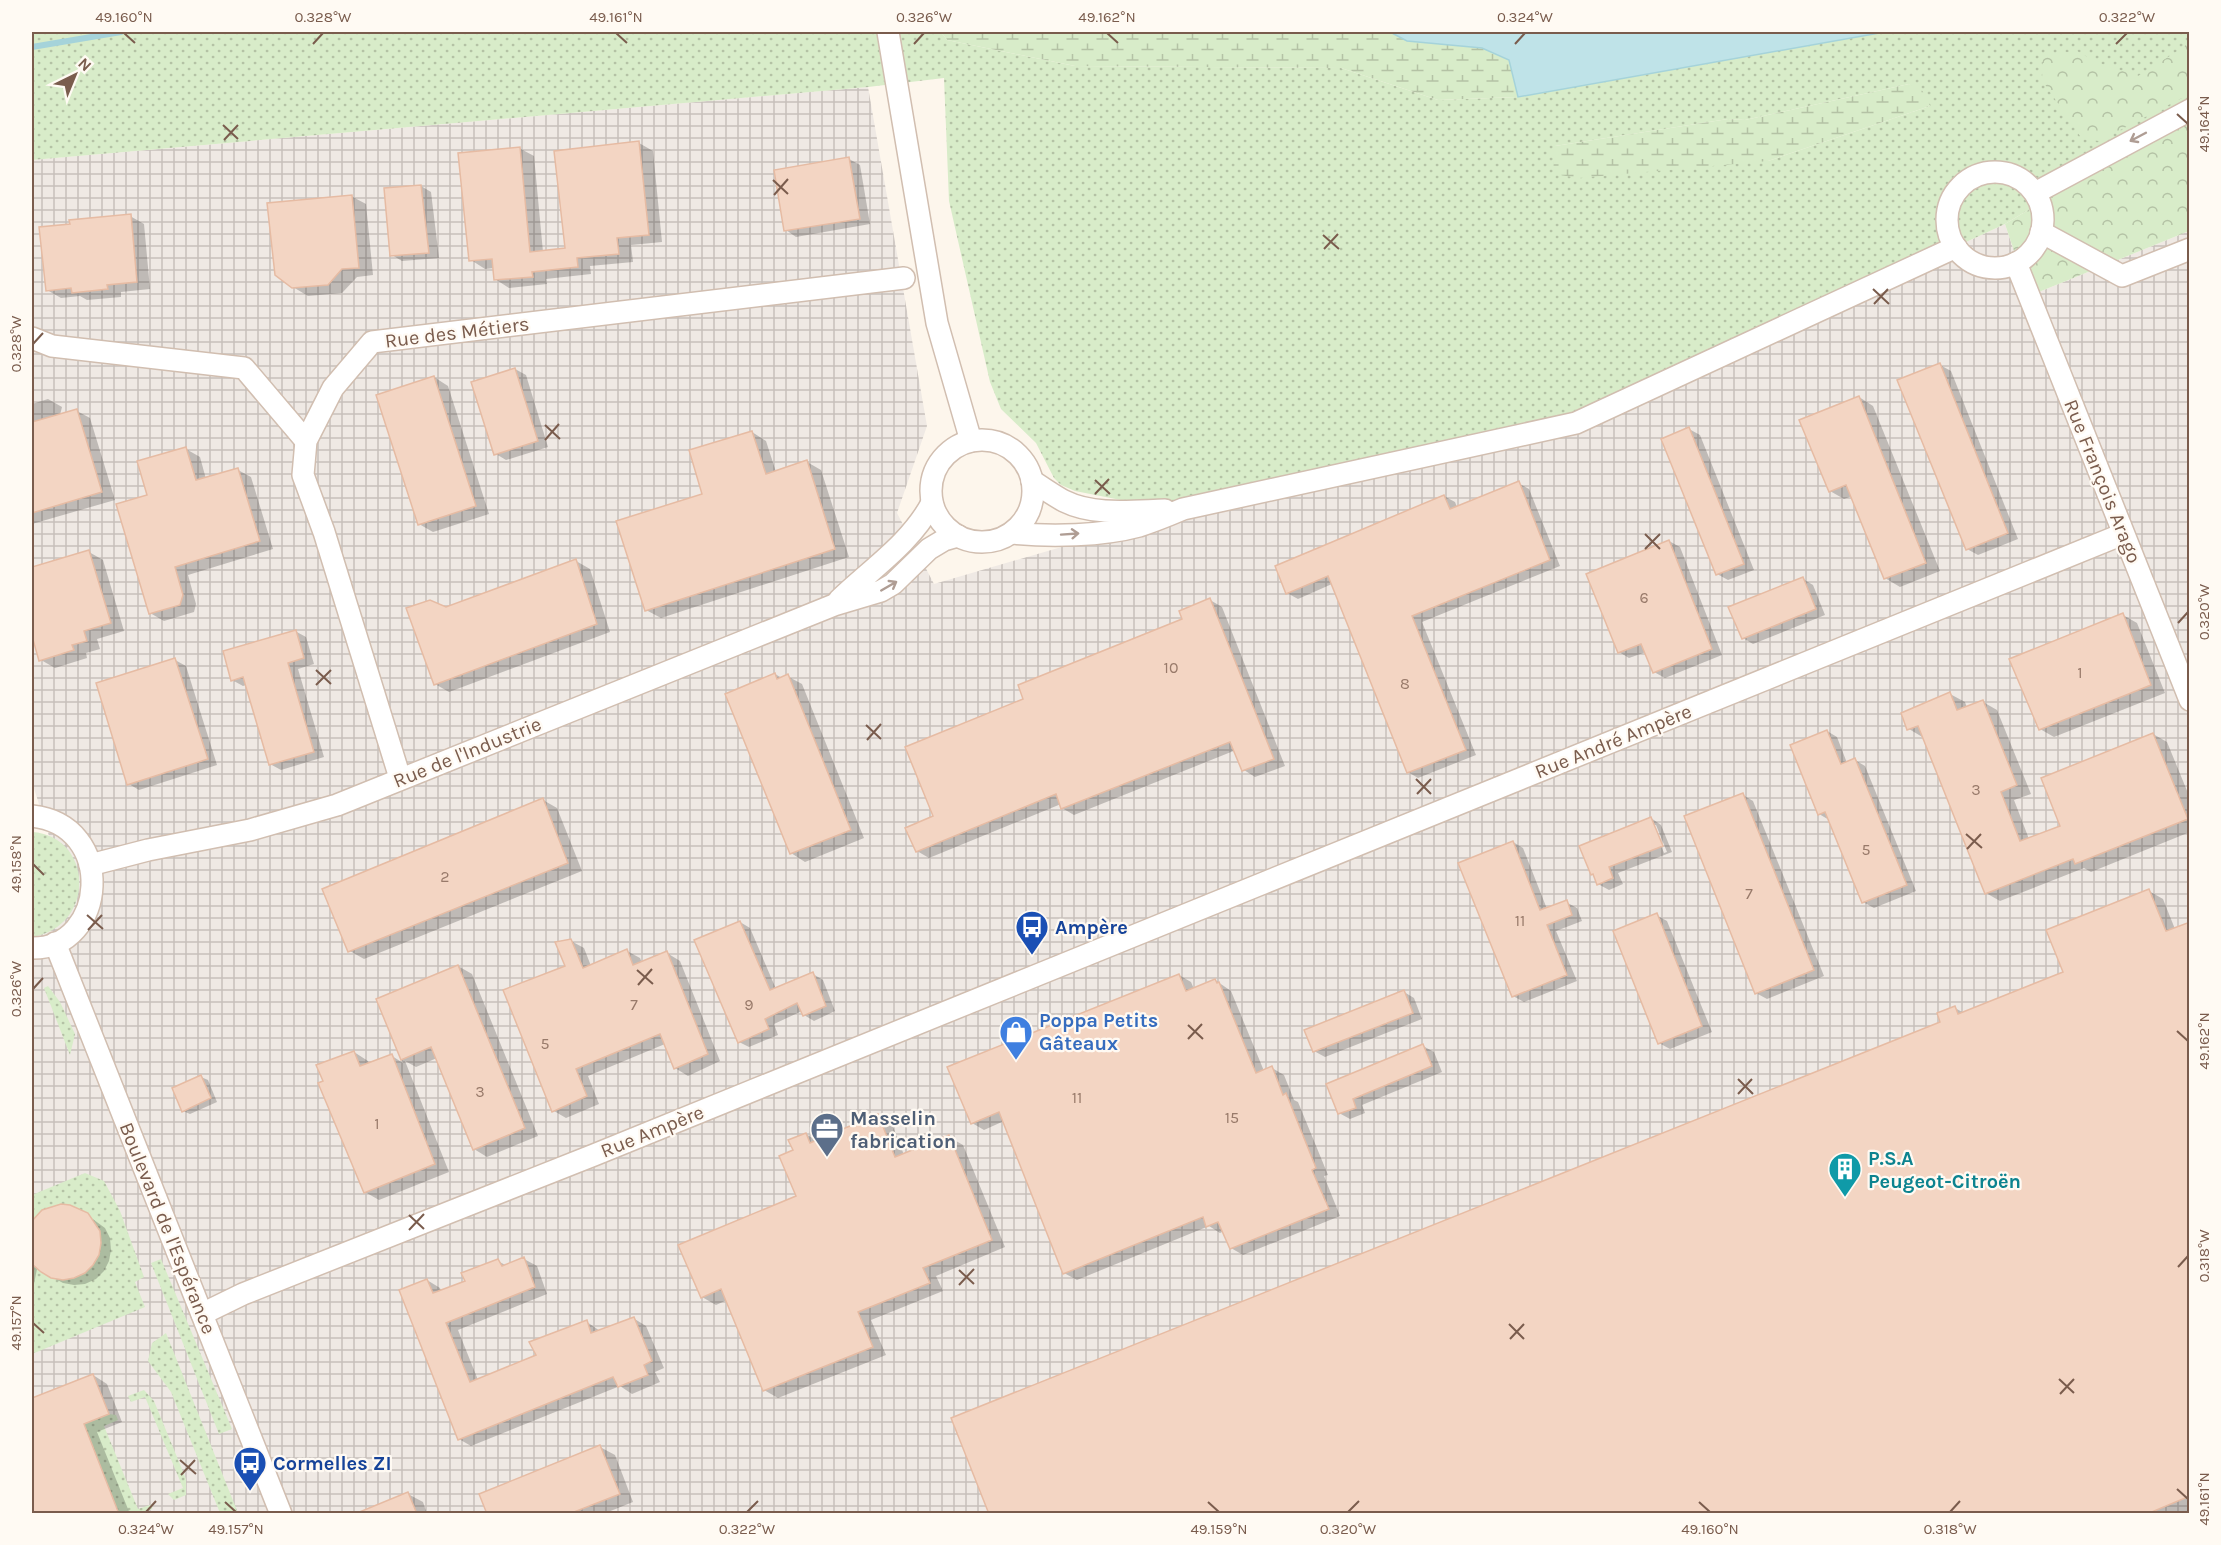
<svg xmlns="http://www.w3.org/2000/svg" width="2221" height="1545" viewBox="0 0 2221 1545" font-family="Karla,sans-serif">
<defs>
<pattern id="industrial-grid" width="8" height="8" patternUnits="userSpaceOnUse" patternTransform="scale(1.5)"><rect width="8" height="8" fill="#efe9e4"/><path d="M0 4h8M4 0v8" fill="none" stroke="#c7c0bb"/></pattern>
<pattern id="grass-dots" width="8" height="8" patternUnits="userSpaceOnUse" patternTransform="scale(1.5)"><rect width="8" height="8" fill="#d8ecc9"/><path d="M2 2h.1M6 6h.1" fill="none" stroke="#b4c2a5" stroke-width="1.8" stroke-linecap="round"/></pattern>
<pattern id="forest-crowns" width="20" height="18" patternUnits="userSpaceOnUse" patternTransform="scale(1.5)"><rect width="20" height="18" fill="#d8ecc9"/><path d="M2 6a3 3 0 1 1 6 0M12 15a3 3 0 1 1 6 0" fill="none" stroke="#b4c2a5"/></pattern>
<pattern id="wetland-marsh" width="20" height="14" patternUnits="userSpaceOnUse" patternTransform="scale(1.5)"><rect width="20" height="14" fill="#d8ecc9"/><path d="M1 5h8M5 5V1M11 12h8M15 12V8" fill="none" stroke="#b4c2a5"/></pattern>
</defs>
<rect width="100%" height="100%" fill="#fdf6ec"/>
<!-- industrial -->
<polygon fill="url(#industrial-grid)" points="868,87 927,426 897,513 934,584 1182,512 1576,423 2005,224 2029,296 2189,231 2189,1513 32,1514 32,898 55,855 32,782 32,160"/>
<!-- grass -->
<g fill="url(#grass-dots)" fill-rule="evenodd">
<path d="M32,32H941L947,40L1075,66L1341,68L1438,100L1518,97L1885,32H2189V113L2005,224L1576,423L1182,512L1075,491L1061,485L1054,478L1036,443L1001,409L990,382L949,201L944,78L868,87L32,160ZM1909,84L1930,106L1768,161L1555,146L1728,119L1745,120Z"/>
<path d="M32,832C93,836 97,926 32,937Z"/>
<polygon points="48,986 60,1002 75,1034 70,1055 44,988"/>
<polygon points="85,1173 104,1181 120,1211 144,1277 135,1282 145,1307 32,1354 32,1195"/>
<polygon points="161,1259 232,1429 219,1434 151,1263"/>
<polygon points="166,1333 238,1513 220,1513 171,1392 148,1361 152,1343"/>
<polygon points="144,1390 154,1401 186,1479 186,1495 174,1500 168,1494 183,1488 145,1397 131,1402 128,1396"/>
<polygon points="109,1414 116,1415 118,1420 104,1426 138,1509 153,1504 152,1509 142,1513 119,1513 84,1424"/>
</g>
<!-- forest -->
<g fill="url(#forest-crowns)">
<polygon points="2189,41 2189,92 2182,98 2099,141 2082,139 2042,80 2043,55 2077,51 2096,62 2138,76 2184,47"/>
<polygon points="2189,113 2189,231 2029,296 2005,224"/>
</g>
<!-- wetland -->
<g fill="url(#wetland-marsh)">
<polygon points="941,32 1390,32 1407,41 1482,48 1509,60 1518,97 1438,100 1341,68 1075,66 947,40"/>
<polygon points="1909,84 1922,90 1930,106 1768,161 1579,178 1553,174 1555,146 1728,119 1745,120"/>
</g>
<!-- water -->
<polygon fill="#bfe3e8" stroke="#a5d3da" stroke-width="1.5" points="1390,32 1885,32 1518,97 1509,60 1482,48 1407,41"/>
<!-- shadow -->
<g fill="#0003" fill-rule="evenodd">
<polygon points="639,143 653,151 662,242 631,245 633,262 590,266 591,274 546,279 547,284 509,288 495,279 494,268 485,269 471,260 519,148 534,156 543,252 567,250"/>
<polygon points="849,159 860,165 870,224 796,237 786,230"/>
<polygon points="421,186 431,192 439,258 402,261 392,255"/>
<polygon points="351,196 366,204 373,275 357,277 342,293 308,296 293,287"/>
<polygon points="130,216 144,224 150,289 121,292 121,297 87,300 80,296 61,298 47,290"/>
<polygon points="1940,365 1951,371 2018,539 1978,555 1967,549"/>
<polygon points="515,369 526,375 548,447 506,460 496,454"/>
<polygon points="434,377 448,386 489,514 433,532 419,524"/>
<polygon points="1859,397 1873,406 1940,571 1900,587 1885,578 1852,496 1844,499 1830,491"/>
<polygon points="48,399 62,407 60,415 77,411 90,418 115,500 32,524 32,404"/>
<polygon points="1689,429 1700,435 1754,570 1728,580 1717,574"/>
<polygon points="752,432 766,441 776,472 807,462 821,470 849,557 661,618 646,610 704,495"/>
<polygon points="186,449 200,457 206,479 238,470 251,477 273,549 188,575 196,604 194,612 164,621 150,613"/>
<polygon points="1518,483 1529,489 1560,566 1422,622 1476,755 1418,778 1408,772 1332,584 1298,599 1287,593 1444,496 1455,502 1457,507"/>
<polygon points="1669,541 1680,547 1722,655 1665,678 1654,672 1646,652 1629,658 1619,652"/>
<polygon points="89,552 103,560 124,631 97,639 100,649 86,653 87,658 55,668 41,660 36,645 32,640 32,601 34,600 32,592 32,569"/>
<polygon points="576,561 590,569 610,632 449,692 435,684"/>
<polygon points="1803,579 1813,585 1825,615 1753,644 1743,638"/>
<polygon points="1210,600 1222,607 1285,766 1255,777 1244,770 1236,750 1074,815 1062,808 1061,804 929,858 917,851 935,817"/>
<polygon points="2123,615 2137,623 2165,693 2054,737 2040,729"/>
<polygon points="295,631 306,637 314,664 298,669 324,757 281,770 270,764 246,685 243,686 232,680"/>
<polygon points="175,660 186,666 217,765 139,790 129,784"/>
<polygon points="775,674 782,678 787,676 802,684 864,838 805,862 791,853"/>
<polygon points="1950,694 1965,702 1967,708 1983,702 1997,710 2031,794 2014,800 2029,839 2062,826 2153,734 2167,742 2190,798 2190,832 2091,872 2084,868 2000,901 1986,893 1924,738 1909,729"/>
<polygon points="1827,731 1837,737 1847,763 1855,760 1865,766 1916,891 1874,908 1863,902 1831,821 1819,814"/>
<polygon points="1743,795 1753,801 1824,976 1767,999 1756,993"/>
<polygon points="543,800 557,808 582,871 364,959 350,951"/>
<path d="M1651,818L1661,825L1672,852L1618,873L1623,884L1609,890L1598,884L1595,876L1592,874ZM1653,825H1656L1667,852L1664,853Z"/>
<polygon points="1513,842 1523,848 1547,909 1566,902 1577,908 1582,921 1556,931 1577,981 1524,1002 1513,996"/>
<polygon points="2149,891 2163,899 2175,929 2190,923 2190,1510 2180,1514 991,1514 1942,1022 1955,1008 1964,1013 2065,973"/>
<polygon points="1656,915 1667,921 1712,1032 1670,1049 1659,1043"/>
<polygon points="740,922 750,928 776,989 813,974 823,980 835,1011 814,1021 804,1015 802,1011 774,1024 778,1035 749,1047 739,1042"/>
<polygon points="571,941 584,948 591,966 627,951 640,958 642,963 667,953 680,961 720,1061 688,1076 675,1068 665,1044 588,1076 599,1104 566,1118 554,1111"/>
<polygon points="458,966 472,974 538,1136 487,1157 474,1149 437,1058 416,1067 405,1061 449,1172 379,1200 365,1192 325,1081 354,1052 368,1061 369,1064 392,1056 403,1063 378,999"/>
<polygon points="1179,975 1191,982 1194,989 1215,980 1231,991 1264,1071 1272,1068 1284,1075 1294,1100 1298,1102 1328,1175 1324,1176 1340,1216 1243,1255 1231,1248 1224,1231 1220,1233 1209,1226 1077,1280 1064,1273 1004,1121 984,1130 972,1123"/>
<polygon points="1404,992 1414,998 1422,1019 1325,1057 1314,1051"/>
<polygon points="1423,1046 1434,1052 1442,1072 1362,1105 1365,1113 1350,1119 1339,1113 1328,1085"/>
<polygon points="201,1077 208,1080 217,1102 190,1114 183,1111"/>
<polygon points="878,1116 892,1124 904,1155 949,1137 963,1145 1005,1247 936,1276 943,1291 871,1320 886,1355 778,1398 764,1390 727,1300 716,1305 702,1297 798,1197 795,1150 806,1134 817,1141"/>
<polygon points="79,1209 105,1228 110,1238 111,1250 109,1261 104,1271 96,1279 85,1284 74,1285 63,1283 37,1269 32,1294 32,1224 36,1218"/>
<polygon points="524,1259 537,1266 547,1294 458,1330 478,1380 538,1356 587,1322 600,1331 633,1318 646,1326 664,1368 655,1372 660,1382 632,1394 620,1386 471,1446 459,1439 427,1280 440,1288 441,1292 466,1281 498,1261 507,1266"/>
<polygon points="93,1375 107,1384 122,1422 97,1432 130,1514 32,1514 32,1400"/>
<polygon points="600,1447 615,1455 633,1502 603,1514 489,1514"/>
<polygon points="408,1494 423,1502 427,1514 359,1514"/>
</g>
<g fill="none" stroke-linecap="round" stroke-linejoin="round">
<!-- stream -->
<polyline stroke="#a5d3da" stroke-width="6" points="32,47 121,32"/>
</g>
<!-- building -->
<g fill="#f3d5c3" stroke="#e6bba3" stroke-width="1.5">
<polygon points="639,141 649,235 617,238 619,254 577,258 578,267 532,272 533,277 494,280 492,259 469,261 458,153 520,147 530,252 565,248 554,151"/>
<polygon points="849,157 860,219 784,231 774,170"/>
<polygon points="421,185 429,253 390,256 384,188"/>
<polygon points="352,195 359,268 342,269 328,285 292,288 275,275 267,203"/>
<polygon points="131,214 137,282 107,285 108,289 72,293 71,288 46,291 39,227 70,224 69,220"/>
<polygon points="1940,363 2008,533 1966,550 1897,380"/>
<polygon points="515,368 538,441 494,455 471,382"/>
<polygon points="434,376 476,506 418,525 376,395"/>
<polygon points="1859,396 1926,563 1884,579 1846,485 1829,492 1799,420"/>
<polygon points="77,409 102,492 32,513 32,422"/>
<polygon points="1689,427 1744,564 1716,575 1661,439"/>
<polygon points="752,431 766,474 807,460 835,549 645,611 616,521 702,494 689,450"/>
<polygon points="186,447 196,480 238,468 260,541 175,567 183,595 180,605 149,614 116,504 147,495 137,461"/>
<polygon points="1519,481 1550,560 1412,616 1466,750 1407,773 1328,576 1286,594 1275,566 1444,495 1450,509"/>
<polygon points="1669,540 1712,649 1653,673 1641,644 1618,653 1586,574"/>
<polygon points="89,550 111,623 84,631 87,641 72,645 74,650 39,661 32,636 32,567"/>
<polygon points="576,559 597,624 434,685 406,608 430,600 446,607"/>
<polygon points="1803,577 1816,609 1742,639 1728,607"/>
<polygon points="1210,598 1274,759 1242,771 1230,742 1061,809 1056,794 916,852 905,828 933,816 905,747 1023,699 1018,685 1182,619 1179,611"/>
<polygon points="2123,613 2151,685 2039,730 2009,659"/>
<polygon points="296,630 304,658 288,663 314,752 269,765 243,677 231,681 223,651"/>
<polygon points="175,658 208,759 127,785 96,683"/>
<polygon points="775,673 777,679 788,674 851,830 790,854 725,694"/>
<polygon points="1950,692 1957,710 1983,700 2017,785 2001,792 2020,841 2060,826 2041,778 2153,733 2188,819 2075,864 2073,859 1985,894 1918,726 1907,730 1901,713"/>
<polygon points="1827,730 1841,764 1855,758 1907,885 1862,903 1825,812 1818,815 1790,745"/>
<polygon points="1743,793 1814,970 1755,994 1684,816"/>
<polygon points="543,798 568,863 348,952 322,889"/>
<polygon points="1651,817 1663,846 1609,867 1613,878 1597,885 1593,874 1591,875 1579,846"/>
<polygon points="1513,841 1540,910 1567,900 1572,915 1547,925 1567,975 1512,997 1458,863"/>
<polygon points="2149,889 2166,931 2190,922 2190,1496 2147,1514 989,1514 951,1418 1940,1022 1937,1013 1955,1006 1958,1014 2063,972 2046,930"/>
<polygon points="1657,913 1702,1026 1658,1044 1613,931"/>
<polygon points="740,921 770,990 813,972 826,1006 803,1016 797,1003 765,1019 769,1029 738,1043 694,940"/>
<polygon points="571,939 583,968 627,949 633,965 667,951 708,1054 674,1069 660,1034 576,1069 587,1096 552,1112 503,990 565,966 555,942"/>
<polygon points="458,965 525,1128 473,1150 431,1047 401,1060 376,999"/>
<polygon points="1179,974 1186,991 1215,979 1217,983 1219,982 1256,1073 1272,1066 1283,1095 1286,1093 1316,1168 1312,1170 1329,1209 1230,1249 1218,1222 1206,1227 1203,1217 1063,1274 999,1112 971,1124 947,1067"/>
<polygon points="1404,990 1413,1013 1313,1052 1304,1030"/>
<polygon points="1423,1044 1432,1066 1353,1099 1356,1108 1338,1114 1326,1084"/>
<polygon points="354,1051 360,1066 392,1054 435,1164 364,1193 318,1083 323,1081 316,1065"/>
<polygon points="201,1075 211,1098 182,1112 172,1088"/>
<polygon points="878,1114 895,1157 949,1135 992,1240 923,1268 930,1283 858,1312 873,1347 763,1391 721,1289 701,1298 678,1245 796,1196 779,1156 793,1150 788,1140 806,1133 810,1143"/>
<polygon points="61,1204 70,1205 88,1213 100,1231 101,1243 99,1255 93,1265 85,1273 74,1278 63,1280 51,1278 41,1272 32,1264 32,1221 42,1210"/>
<polygon points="524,1257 535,1287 446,1323 470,1382 536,1355 529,1342 587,1320 591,1333 634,1317 652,1361 644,1365 648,1375 618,1387 613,1377 458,1440 399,1290 427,1279 433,1293 465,1281 461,1273 498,1259 502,1266"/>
<polygon points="93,1374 109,1414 84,1424 119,1514 32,1514 32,1398"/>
<polygon points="600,1445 620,1494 569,1514 487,1514 479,1494"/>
<polygon points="408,1492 417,1514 357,1514 357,1513"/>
</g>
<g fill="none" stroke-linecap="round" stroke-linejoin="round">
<!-- minor casing -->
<g stroke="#d1beb0" stroke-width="24">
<g id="minor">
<polyline points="888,32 937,323 971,441"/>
<circle cx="1995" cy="220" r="48"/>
<polyline points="2035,193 2190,110"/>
<polyline points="2041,232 2122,276 2190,249"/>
<polyline points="2016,263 2190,700"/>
<polyline points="32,338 52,346 244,368 306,441"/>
<circle cx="982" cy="491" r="51"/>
<path d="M1032,481C1042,487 1053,495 1064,501C1094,516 1132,511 1165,510"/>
<path d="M1012,533C1050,537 1102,536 1139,526C1154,521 1169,515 1183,509L1576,423L1956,247"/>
<path d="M839,600C871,569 910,544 932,503"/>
<polyline points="400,778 324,532 303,475 306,441 333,388 372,342 904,278"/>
<path d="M32,816C117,825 107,949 32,948"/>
<polyline points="90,865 148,850 250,830 337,805 834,605 881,591 893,584 929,549 944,540 958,536"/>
<polyline points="55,943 281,1514"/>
<polyline points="202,1314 243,1294 594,1155 2123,534"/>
</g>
</g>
<!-- minor -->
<use href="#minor" stroke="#fff" stroke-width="21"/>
</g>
<!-- one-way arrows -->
<defs><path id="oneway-shaft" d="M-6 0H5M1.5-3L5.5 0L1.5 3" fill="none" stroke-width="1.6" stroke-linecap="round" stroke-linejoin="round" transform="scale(1.5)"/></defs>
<g stroke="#af9d94">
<use href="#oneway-shaft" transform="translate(2138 137) rotate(152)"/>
<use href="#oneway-shaft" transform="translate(1070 534) rotate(-4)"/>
<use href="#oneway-shaft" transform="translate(889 586) rotate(-30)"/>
</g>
<!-- ticks -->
<path fill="none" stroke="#7a5c4d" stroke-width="2" d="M124,33L135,43M616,33L627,43M1107,33L1118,43M313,44L323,33M914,44L924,33M1515,44L1525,33M2116,44L2127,33M2177,114L2188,124M223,125L238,139M224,140L238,125M773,180L788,194M774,195L788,179M1323,235L1339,249M1324,249L1338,234M1873,289L1889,304M1874,304L1888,289M33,344L43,333M545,425L560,439M545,440L559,424M1095,480L1110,494M1095,494L1109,479M1645,534L1660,549M1645,549L1660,534M2178,623L2188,612M316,670L331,684M316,685L331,670M866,725L881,739M867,740L881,724M1416,779L1431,794M1417,794L1431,779M1966,834L1982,848M1967,849L1981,834M33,864L44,875M87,915L103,929M88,930L102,915M637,970L653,984M638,985L652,969M33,989L43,978M1188,1025L1203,1039M2177,1031L2188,1041M1188,1039L1202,1024M1738,1079L1753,1094M1738,1094L1752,1079M409,1215L424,1229M409,1230L424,1214M2178,1267L2188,1256M959,1270L974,1284M959,1285L974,1269M33,1323L44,1333M1509,1324L1524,1339M1510,1339L1524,1324M2059,1379L2074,1393M2060,1394L2074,1379M180,1460L196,1474M181,1475L195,1460M2177,1489L2188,1499M225,1502L236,1512M1208,1502L1219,1512M1699,1502L1710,1512M146,1512L156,1501M747,1512L758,1501M1348,1512L1359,1501M1950,1512L1960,1501"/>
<!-- icons -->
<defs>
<g id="bus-pin" transform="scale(1.725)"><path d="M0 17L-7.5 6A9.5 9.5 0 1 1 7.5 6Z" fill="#1a4fb4" stroke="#fffaf3"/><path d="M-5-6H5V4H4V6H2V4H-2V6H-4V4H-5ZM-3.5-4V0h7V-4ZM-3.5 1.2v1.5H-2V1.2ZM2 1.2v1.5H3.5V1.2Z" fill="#fff"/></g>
<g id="shop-pin" transform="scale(1.725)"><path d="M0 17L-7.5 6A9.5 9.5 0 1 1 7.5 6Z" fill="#3f7fe0" stroke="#fffaf3"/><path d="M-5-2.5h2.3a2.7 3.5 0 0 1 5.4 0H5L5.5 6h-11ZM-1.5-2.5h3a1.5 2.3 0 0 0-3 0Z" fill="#fff"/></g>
<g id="office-pin" transform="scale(1.725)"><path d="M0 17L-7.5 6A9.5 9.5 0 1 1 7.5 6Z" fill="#5c6f8a" stroke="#fffaf3"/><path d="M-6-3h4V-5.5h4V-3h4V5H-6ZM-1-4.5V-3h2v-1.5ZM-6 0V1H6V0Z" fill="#fff"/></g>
<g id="building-pin" transform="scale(1.725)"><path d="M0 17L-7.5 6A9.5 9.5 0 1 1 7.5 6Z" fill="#0f9aa8" stroke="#fffaf3"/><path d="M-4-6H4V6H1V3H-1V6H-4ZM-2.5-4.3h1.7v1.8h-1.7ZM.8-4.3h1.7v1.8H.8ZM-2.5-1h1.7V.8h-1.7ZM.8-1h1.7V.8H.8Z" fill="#fff"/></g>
</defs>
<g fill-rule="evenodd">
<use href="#bus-pin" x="1032" y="927"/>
<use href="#shop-pin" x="1016" y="1032"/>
<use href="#office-pin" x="827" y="1129"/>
<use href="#building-pin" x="1845" y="1169"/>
<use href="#bus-pin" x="250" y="1463"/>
</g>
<g text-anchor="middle" stroke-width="4.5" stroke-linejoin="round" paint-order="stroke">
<!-- number labels -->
<g font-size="16" fill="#987a6a">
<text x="1644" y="603">6</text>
<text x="1171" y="673">10</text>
<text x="2080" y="678">1</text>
<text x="1405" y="689">8</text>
<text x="1976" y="795">3</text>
<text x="1866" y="855">5</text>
<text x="445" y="882">2</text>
<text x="1749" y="899">7</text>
<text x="1520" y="926">11</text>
<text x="634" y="1010">7</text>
<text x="749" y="1010">9</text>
<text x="545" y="1049">5</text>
<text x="480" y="1097">3</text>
<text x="1077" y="1103">11</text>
<text x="1232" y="1123">15</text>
<text x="377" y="1129">1</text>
</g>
<!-- street labels -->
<g font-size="20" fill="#7a5c4d" stroke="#fffaf3">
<text transform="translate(457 332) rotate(-7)" y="7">Rue des Métiers</text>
<text transform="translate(2103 481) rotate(68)" y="7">Rue François Arago</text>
<text transform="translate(1613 741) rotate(-22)" y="7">Rue André Ampère</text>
<text transform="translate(467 752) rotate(-22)" y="7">Rue de l'Industrie</text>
<text transform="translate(652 1131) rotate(-22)" y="7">Rue Ampère</text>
<text transform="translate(168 1228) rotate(68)" y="7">Boulevard de l'Espérance</text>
</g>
<!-- transit labels -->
<g font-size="20" font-weight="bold" fill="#164399" stroke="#fffaf3" text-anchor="start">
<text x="1055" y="934">Ampère</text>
<text x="273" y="1470">Cormelles ZI</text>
</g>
<!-- shop labels -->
<g font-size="20" font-weight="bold" fill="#366cbe" stroke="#fffaf3" text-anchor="start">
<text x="1039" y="1027">Poppa Petits<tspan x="1039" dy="23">Gâteaux</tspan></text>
</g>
<!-- service labels -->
<g font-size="20" font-weight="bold" fill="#4e5e75" stroke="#fffaf3" text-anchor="start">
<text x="850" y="1125">Masselin<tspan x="850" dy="23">fabrication</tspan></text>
</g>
<!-- culture labels -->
<g font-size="20" font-weight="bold" fill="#0d838f" stroke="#fffaf3" text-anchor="start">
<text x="1868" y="1165">P.S.A<tspan x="1868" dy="23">Peugeot-Citroën</tspan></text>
</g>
</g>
<!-- border -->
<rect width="2221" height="1545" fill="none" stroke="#fffaf3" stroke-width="66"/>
<!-- north arrow -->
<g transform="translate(75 75) rotate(43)" stroke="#fffaf3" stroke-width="4.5" paint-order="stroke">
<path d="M0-4.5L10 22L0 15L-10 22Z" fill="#7a5c4d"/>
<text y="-9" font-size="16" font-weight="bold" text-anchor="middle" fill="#7a5c4d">N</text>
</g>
<rect x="33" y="33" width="2155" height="1479" fill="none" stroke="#7a5c4d" stroke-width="2"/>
<g font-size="15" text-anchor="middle" fill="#7a5c4d">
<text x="124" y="22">49.160°N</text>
<text x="323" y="22">0.328°W</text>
<text x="616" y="22">49.161°N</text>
<text x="924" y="22">0.326°W</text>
<text x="1107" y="22">49.162°N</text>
<text x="1525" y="22">0.324°W</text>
<text x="2127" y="22">0.322°W</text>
<text transform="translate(2204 124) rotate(-90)" y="5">49.164°N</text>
<text transform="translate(16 344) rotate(-90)" y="5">0.328°W</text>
<text transform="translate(2204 612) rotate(-90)" y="5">0.320°W</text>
<text transform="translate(16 864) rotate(-90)" y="5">49.158°N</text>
<text transform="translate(16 989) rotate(-90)" y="5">0.326°W</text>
<text transform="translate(2204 1041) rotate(-90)" y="5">49.162°N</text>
<text transform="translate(2204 1256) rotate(-90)" y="5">0.318°W</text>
<text transform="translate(16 1323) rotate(-90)" y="5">49.157°N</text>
<text transform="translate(2204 1499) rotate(-90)" y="5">49.161°N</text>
<text x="146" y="1534">0.324°W</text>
<text x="236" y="1534">49.157°N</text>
<text x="747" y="1534">0.322°W</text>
<text x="1219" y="1534">49.159°N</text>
<text x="1348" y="1534">0.320°W</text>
<text x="1710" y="1534">49.160°N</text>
<text x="1950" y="1534">0.318°W</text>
</g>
</svg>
